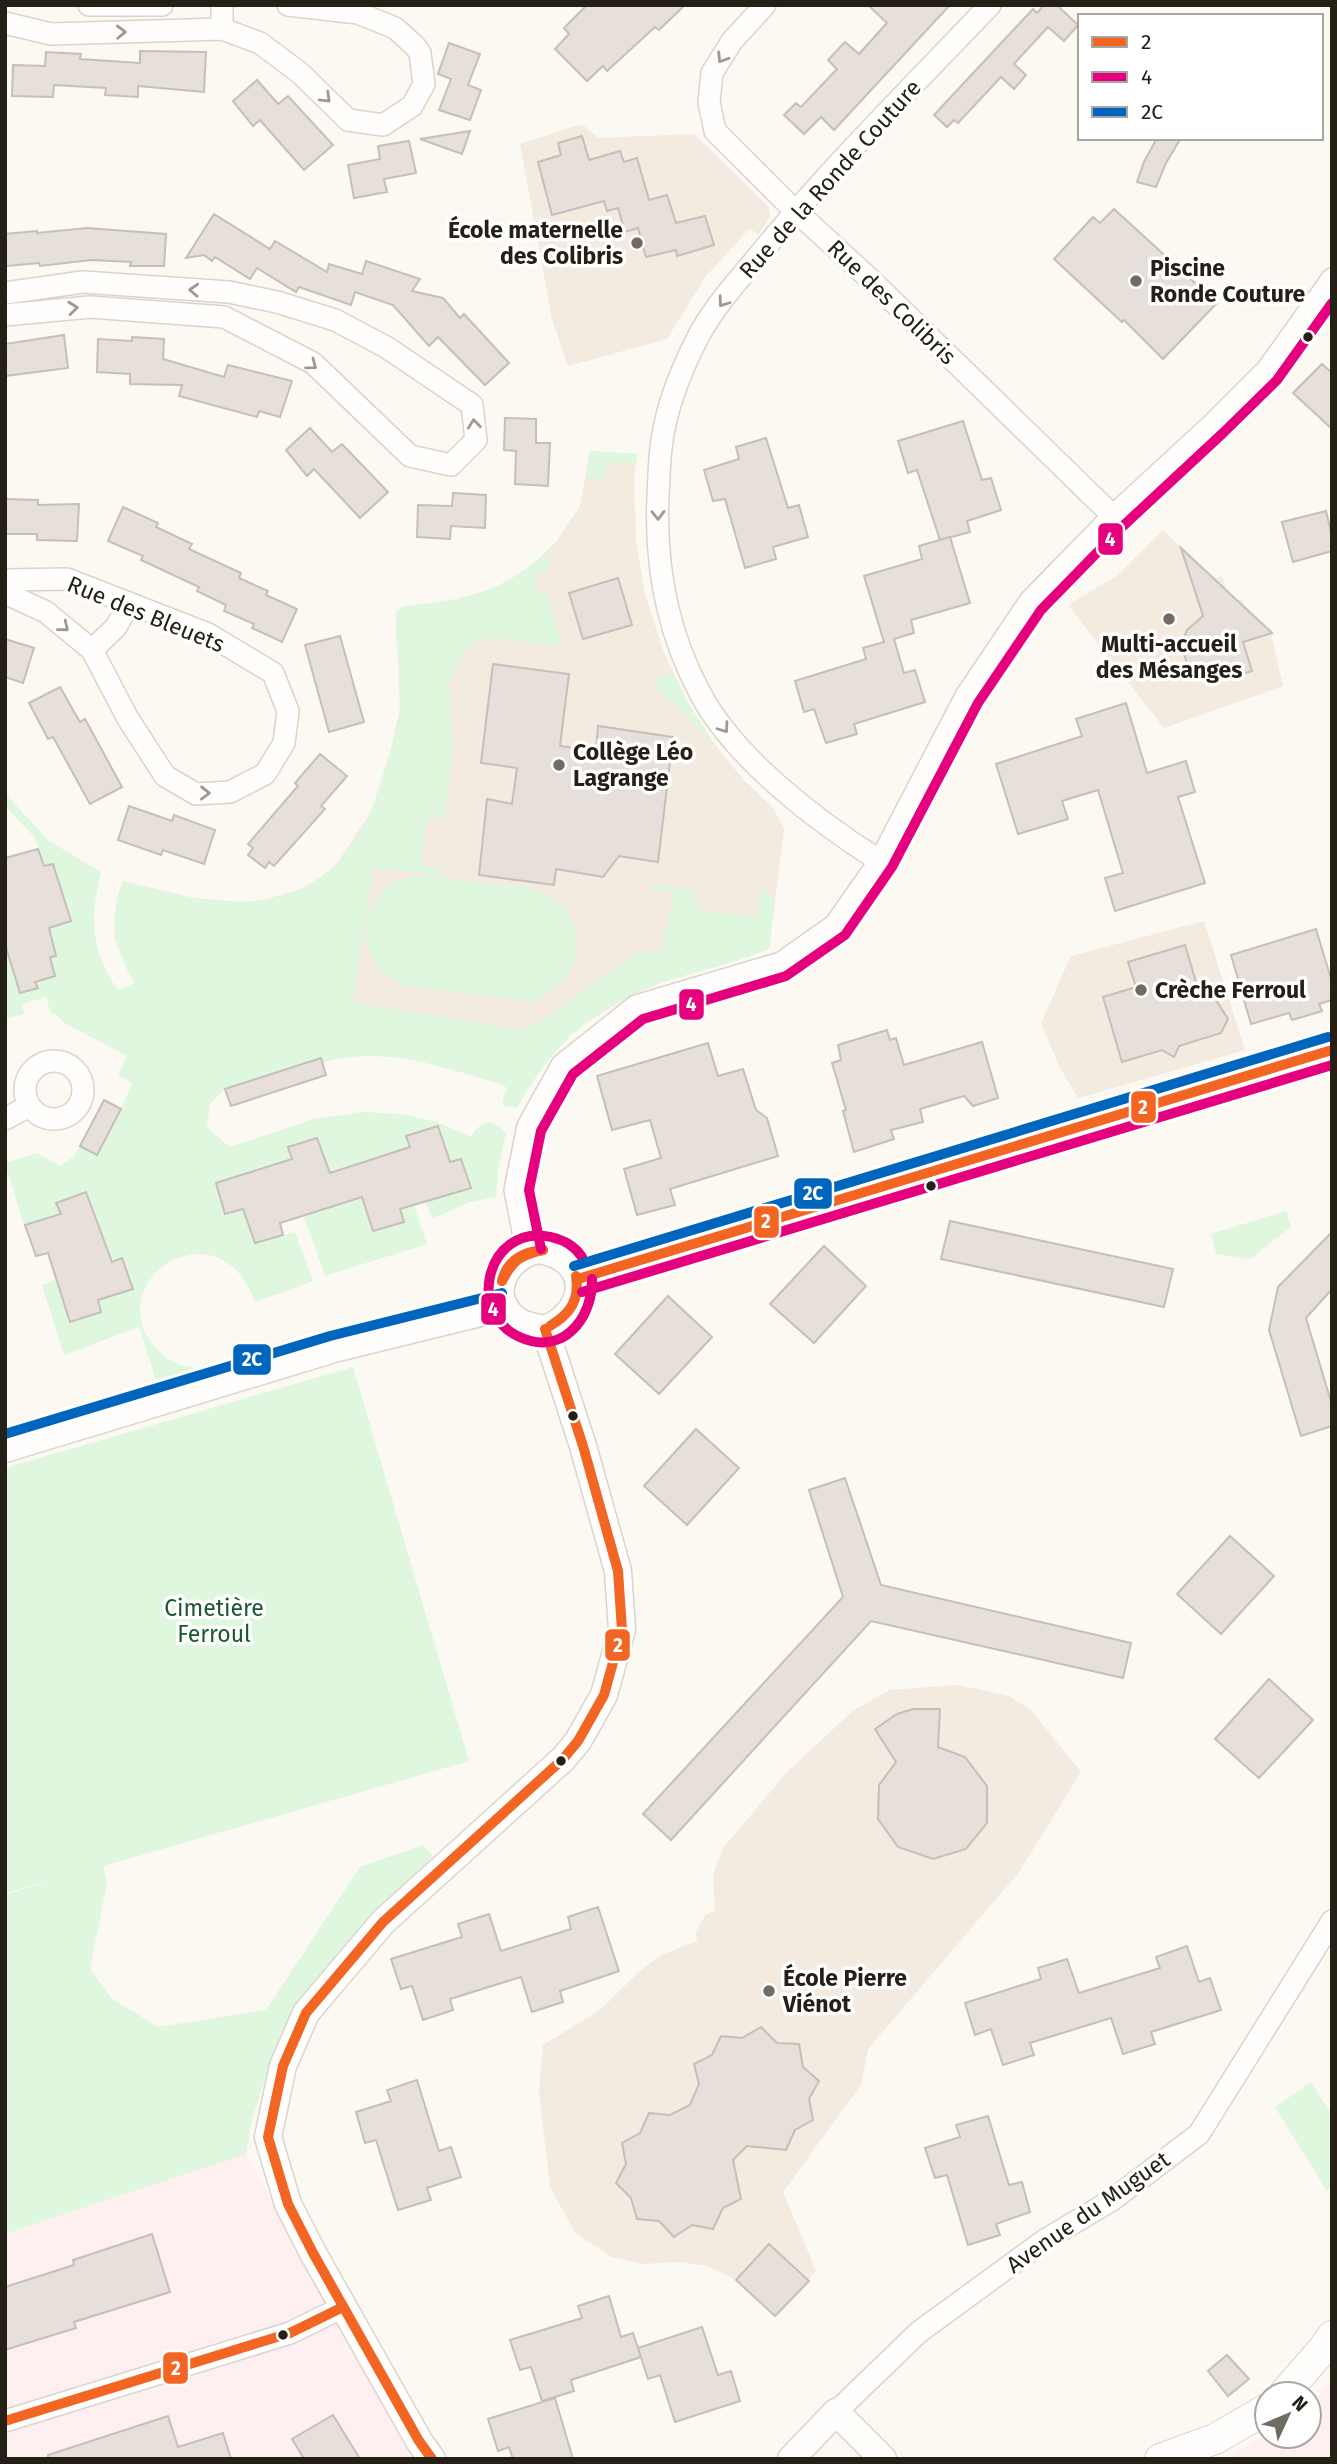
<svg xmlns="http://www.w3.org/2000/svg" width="1337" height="2464" viewBox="0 0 1337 2464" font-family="'Fira Sans',sans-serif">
<rect width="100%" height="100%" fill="#fcf8f2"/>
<!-- industrial -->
<g fill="#fef0f0">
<polygon points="246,2154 383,2403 423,2459 5,2459 5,2234"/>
<polygon points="1332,2378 1332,2459 1227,2459 1267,2433 1267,2436 1309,2436 1309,2406 1314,2403"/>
</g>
<!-- education -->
<g fill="#f3eae0">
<polygon points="582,124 598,138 694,134 769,207 770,217 758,235 750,228 706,276 667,339 568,366 552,319 520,144"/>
<polygon points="590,451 637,454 634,477 636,541 645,594 664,653 688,703 715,745 743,779 773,808 784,829 769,949 660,983 628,997 575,1030 553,1054 530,1085 128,972 114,936 117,902 123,881 194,898 252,903 302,889 330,871 338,862 371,812 391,750 400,708 396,612 402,607 462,599 507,583 534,563 556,542 580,506"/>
<polygon points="1163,530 1214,578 1222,576 1231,603 1242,599 1243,604 1274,632 1271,634 1283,686 1164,728 1068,605 1118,575"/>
<polygon points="1204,921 1245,1050 1078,1098 1060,1068 1041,1023 1071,956"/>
<polygon points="958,1685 1009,1696 1031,1710 1081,1772 1019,1872 868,2049 861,2085 783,2192 816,2271 775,2316 736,2280 708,2266 679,2262 643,2264 611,2257 575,2232 550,2187 539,2092 543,2045 600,2010 639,1972 661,1955 697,1941 696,1932 706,1914 715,1911 713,1875 723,1848 788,1771 854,1710 890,1690"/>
</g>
<!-- green -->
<g fill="#dff7df">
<polygon points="590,451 637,454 636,464 608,463 606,465 604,479 586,478"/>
<path d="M546,552L551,570L535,576L538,593L546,591L562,644L559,646L496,638L484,639L469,646L463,653L449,683L453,746L445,812L441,818L427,819L421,866L442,869V873L440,876L373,868L353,1003L522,1030L542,1021L639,951L661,952L674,893L651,889L652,884L696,890L697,908L699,910L756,918L762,889L775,902L769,949C734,964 697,971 661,983C592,1007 552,1045 517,1108L505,1106L502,1102L507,1088L502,1085C448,1068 378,1044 323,1063L320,1058L225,1089L210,1104L207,1128L230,1147L314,1119L365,1112L401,1114L434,1121L471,1137C482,1119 491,1117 506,1133L498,1169L496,1197L470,1202L432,1219L426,1202L470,1188L461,1159L450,1162L438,1126L407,1136L410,1147L330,1173L318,1138L288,1147L292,1159L216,1184L225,1214L243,1209L255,1243L295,1232L313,1281L255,1302C221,1205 106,1274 150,1341C159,1354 173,1365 189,1367C208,1370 230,1363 241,1347L244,1361L158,1386L139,1327L64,1355L42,1285L56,1280L70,1322L101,1312L98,1300L133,1288L122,1258L112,1262L86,1193L57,1203L61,1214L26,1225L25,1229L5,1163L37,1153L60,1166L74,1156L80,1146L97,1154L132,1086L131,1083L118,1075L127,1056L63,1022L55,1013L51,1014L46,997L22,1004L24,1014L5,1019V944L37,988L35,982L50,957L56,955L53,943L42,930L71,921L53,864L44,866L35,838L5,806V793L49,841L101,872C90,918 90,950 118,990L135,983C114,949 108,919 123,881C242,917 341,919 382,779C389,756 398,731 400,707C403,675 394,644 396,612L402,607C463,599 498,596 546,552Z"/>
<polygon points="673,673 688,703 715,745 678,707 654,686 656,679"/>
<path d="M414,876C435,876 457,880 478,883C498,885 524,884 542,892C570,904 585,936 573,964C565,983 550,996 530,1001L411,987C350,971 351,888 414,876Z"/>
<polygon points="362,1197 373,1231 404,1222 400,1210 414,1206 427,1244 325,1276 304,1216"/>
<polygon points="1286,1211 1291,1227 1250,1259 1216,1254 1211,1234"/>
<polygon points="353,1367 469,1761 103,1866 107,1883 90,1968 111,1998 158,2027 266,2010 360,1867 423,1845 433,1856 315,1986 281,2032 253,2116 246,2154 5,2234 5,1895 59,1878 5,1893 5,1468"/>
<polygon points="1311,2082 1332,2115 1332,2187 1327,2191 1275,2107"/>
</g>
<!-- building -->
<g fill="#e7e0da" stroke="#c6bfb9" stroke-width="2">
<polygon points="587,5 685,5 659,30 655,27 607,71 603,66 587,81 555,49 569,34 564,28"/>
<polygon points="868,5 950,5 834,130 821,117 804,134 784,115 796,103 801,107 837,69 828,60 845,42 859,54 887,23"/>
<polygon points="1044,5 1057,5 1078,25 1064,41 1048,27 1014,64 1026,75 1014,89 1001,77 958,123 954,120 947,127 934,115 1033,9 1037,13"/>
<polygon points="449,43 480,54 468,85 481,90 470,120 439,110 451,79 438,74"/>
<polygon points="140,51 206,52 204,92 138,86 138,97 105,95 106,88 54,85 53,97 12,96 13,65 45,66 46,52 81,54 80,59 140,63"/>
<polygon points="257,80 278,104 288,96 333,145 304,170 260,120 253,126 233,101"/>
<polygon points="470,131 462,154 420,139"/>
<polygon points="582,136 589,160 620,151 624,162 637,158 649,200 667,195 676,223 705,216 714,245 677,256 676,250 646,257 638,228 625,232 618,208 607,211 604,201 552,215 538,162 561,155 558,143"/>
<polygon points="1157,138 1181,138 1166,163 1156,187 1137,182 1144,162"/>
<polygon points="409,141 416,173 384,179 387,192 354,198 348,165 380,159 378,146"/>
<polygon points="1114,209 1217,303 1163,359 1124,320 1122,322 1054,259 1093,217 1100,223"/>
<polygon points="214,214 270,249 275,241 327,272 329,264 362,274 366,261 420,279 412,291 443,298 460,318 464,314 509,363 485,385 438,337 429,346 393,305 355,292 351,305 299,287 296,292 257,268 250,279 215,257 212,261 204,255 186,258"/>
<polygon points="87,228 166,234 164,266 130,266 131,262 91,260 40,266 39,263 7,266 5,264 5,234 37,231 37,233"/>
<polygon points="64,335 68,368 5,376 5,344"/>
<polygon points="132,337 164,339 163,359 224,377 228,365 292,381 280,417 259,411 257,417 179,396 182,385 130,384 130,374 97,372 98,339 132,341"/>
<polygon points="1322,364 1332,373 1332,429 1293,393"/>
<polygon points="505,418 536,419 536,443 550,443 548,486 515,484 516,451 504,450"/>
<polygon points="963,421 982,480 991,478 1001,510 967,521 970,532 940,540 917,470 908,473 898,441"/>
<polygon points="310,428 332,452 342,444 388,492 360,518 314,469 307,476 286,450"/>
<polygon points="766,438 788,508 799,505 808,537 773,547 776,559 745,568 725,499 713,501 704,470 739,459 736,447"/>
<polygon points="453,493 486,495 485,528 451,526 450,539 417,537 418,505 452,506"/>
<polygon points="5,499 38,500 38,505 79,504 77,541 37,540 37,534 5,534"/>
<polygon points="123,507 158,523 156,527 192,544 189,549 241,573 239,578 268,591 266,595 297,609 282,642 252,628 254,624 224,611 226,605 197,591 199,587 141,560 143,556 108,541"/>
<polygon points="1326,511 1332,536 1332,551 1293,562 1282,522"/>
<polygon points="950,537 970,603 911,620 914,633 894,639 904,673 915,670 925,702 854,724 857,734 826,743 814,709 804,712 795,681 866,659 863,648 884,642 864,576 922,559 919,546"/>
<polygon points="1181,548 1272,633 1243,642 1252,671 1222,680 1216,662 1188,670 1183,648 1184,637 1187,630 1203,616"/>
<polygon points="618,578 632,625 583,639 569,593"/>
<polygon points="340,636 364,722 329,732 305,645"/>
<polygon points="5,639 34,648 23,683 5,677"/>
<polygon points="493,664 569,674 560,746 596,751 598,726 673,737 658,862 619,856 603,877 556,869 554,885 479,875 487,799 512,804 517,768 481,763"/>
<polygon points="60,687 80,722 85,719 122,787 90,804 53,737 48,739 29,703"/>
<polygon points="1126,703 1147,773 1186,761 1195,792 1178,797 1205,883 1115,911 1105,878 1123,873 1098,790 1062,801 1068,819 1018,834 996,764 1082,736 1076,719"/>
<polygon points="320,754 347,776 321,806 325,809 274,866 269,862 265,868 248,855 253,848 248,844 298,786 295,783"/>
<polygon points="129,806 172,821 174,815 215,830 204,864 163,850 161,855 118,840"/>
<polygon points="38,849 44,866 53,864 71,921 49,928 56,956 50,957 55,976 35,982 38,988 20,993 5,944 5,858"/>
<polygon points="1316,929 1332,982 1332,1000 1319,1004 1322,1011 1292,1020 1289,1013 1251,1024 1231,955"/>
<polygon points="1185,945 1199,992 1209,989 1228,1019 1221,1033 1179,1046 1174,1057 1162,1050 1122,1062 1103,997 1136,987 1128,962"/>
<polygon points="887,1030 890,1040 896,1038 904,1065 982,1042 998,1098 973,1106 964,1096 920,1109 923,1122 891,1130 894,1139 854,1152 843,1111 846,1110 832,1063 841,1060 838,1045"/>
<polygon points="708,1043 718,1076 743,1069 756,1110 767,1118 778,1156 670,1189 675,1205 637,1215 624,1169 661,1158 650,1120 612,1130 597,1076"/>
<polygon points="321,1058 326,1075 231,1106 225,1089"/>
<polygon points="104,1100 121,1109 97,1155 80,1146"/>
<polygon points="438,1126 450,1162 461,1159 471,1188 400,1209 404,1222 373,1231 362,1197 280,1223 283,1235 255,1243 243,1209 225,1214 216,1183 292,1159 288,1147 317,1138 330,1173 410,1147 406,1136"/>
<polygon points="86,1192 112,1262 122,1258 133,1289 98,1300 101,1312 70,1322 48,1253 36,1256 25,1225 61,1214 56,1203"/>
<polygon points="950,1221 1173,1269 1164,1307 941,1259"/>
<polygon points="1332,1232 1332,1289 1306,1318 1332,1405 1332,1426 1301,1436 1269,1330 1278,1287"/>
<polygon points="824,1246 866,1286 814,1343 770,1304"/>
<polygon points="668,1296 712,1337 659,1394 615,1354"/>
<polygon points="696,1429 739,1468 687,1525 644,1486"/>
<polygon points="845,1478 881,1585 1131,1643 1123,1678 871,1621 671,1840 643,1814 843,1597 809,1490"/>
<polygon points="1230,1536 1274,1576 1221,1634 1177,1594"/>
<polygon points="1269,1679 1313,1720 1259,1778 1215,1739"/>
<polygon points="913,1709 940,1709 938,1747 965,1757 987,1786 987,1823 966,1849 933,1859 898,1847 878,1819 879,1785 896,1762 875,1729 897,1714"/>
<polygon points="598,1907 619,1971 560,1991 563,2002 532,2012 521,1977 450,1999 453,2010 423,2020 412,1986 401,1989 391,1959 462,1937 458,1924 489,1914 501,1951 571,1929 568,1917"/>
<polygon points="1187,1946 1199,1982 1210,1978 1221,2010 1151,2032 1155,2044 1123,2054 1111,2018 1030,2043 1034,2055 1003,2065 991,2029 975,2035 965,2003 1041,1979 1038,1968 1067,1959 1079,1993 1160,1968 1156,1957"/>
<polygon points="761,2027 777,2043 799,2044 803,2067 819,2081 809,2099 813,2120 795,2130 786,2150 747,2146 733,2160 741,2199 723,2208 713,2229 692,2225 674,2237 659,2221 637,2219 631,2198 616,2183 626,2164 622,2143 640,2133 649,2113 670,2115 690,2105 699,2084 694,2064 712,2055 721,2036 742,2038"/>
<polygon points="417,2080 439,2151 451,2147 461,2177 427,2188 431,2200 398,2210 376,2140 365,2143 356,2112 391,2101 387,2090"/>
<polygon points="988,2116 1009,2185 1022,2182 1030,2212 996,2224 1000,2235 968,2245 947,2175 935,2178 925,2148 960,2137 956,2125"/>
<polygon points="152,2234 170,2292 74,2322 76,2328 5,2350 5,2287 74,2265 73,2260"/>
<polygon points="769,2244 809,2281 775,2316 736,2280"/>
<polygon points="609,2296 621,2337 633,2333 641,2357 571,2380 574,2391 542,2401 531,2367 520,2370 510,2340 582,2318 578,2306"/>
<polygon points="702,2327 718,2375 731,2371 740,2401 675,2422 660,2375 648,2379 638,2348"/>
<polygon points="1227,2355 1249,2379 1228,2396 1208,2371"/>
<polygon points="555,2398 573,2459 513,2459 509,2447 498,2451 488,2419"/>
<polygon points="333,2415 360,2459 304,2459 292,2439"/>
<polygon points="168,2416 178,2447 223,2433 231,2459 48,2459 48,2455"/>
</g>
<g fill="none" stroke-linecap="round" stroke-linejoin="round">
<!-- minor casing -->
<g stroke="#d9d4cc" stroke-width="24">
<g id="minor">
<polyline points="89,5 162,5"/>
<polyline points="222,5 222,29"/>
<polyline points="765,5 732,41 712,73 709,102 715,131 785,201 873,282 1113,516"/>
<polyline points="5,23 51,34 222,29 260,43 300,73 348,120 383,125 412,106 424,84 420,53 415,46 395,28 358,13 288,5"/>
<polyline points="5,293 83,282 229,292 277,302 335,320 386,347 472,405 476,440 451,465 410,456 313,363 224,317 90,307 5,315"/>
<polyline points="5,580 67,579 208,634 273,673 288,711 284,743 265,774 230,792 196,794 165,776 127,717 92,650 46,612 5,593"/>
<polyline points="92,650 116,627 129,603"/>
<path d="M880,861C818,822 733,758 699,691C667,631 655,564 658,496C659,480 659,464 661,448C665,410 681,370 698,337C714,306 743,275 765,248C835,163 914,85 990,5"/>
<circle cx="54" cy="1090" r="29"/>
<polyline points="5,1119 29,1106"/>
<polyline points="527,1252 515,1190 528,1126 562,1065 636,1006 781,963 835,925 880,861 966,696 1030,601 1113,516 1214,423 1267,370 1332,279"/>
<polyline points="836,2412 919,2332 1045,2240 1112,2200 1199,2134 1332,1921"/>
<polyline points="5,2421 290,2333 343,2307"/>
</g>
</g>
<!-- tertiary casing -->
<g stroke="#d9d4cc" stroke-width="29">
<g id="tertiary">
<path d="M538,1250C591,1257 591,1311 545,1329C535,1327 526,1326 518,1321C485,1299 503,1257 538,1250Z"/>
<polyline points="578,1279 1004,1148 1332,1050"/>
<polyline points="5,1449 334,1349 505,1307"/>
<polyline points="432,2459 419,2441 313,2253 288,2204 268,2137 283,2066 306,2013 383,1922 563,1759 578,1741 604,1695 622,1630 618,1571 583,1446 545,1329"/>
<polyline points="791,2459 836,2412 883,2459"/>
</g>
</g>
<!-- secondary casing -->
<g stroke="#d9d4cc" stroke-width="32">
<g id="secondary">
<polyline points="1284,2394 1323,2349 1332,2336"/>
<polyline points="1160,2459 1215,2439 1267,2409"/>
</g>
</g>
<!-- minor -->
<use href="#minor" stroke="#fffefd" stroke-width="21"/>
<!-- tertiary -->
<use href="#tertiary" stroke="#fffefd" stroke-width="26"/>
<!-- secondary -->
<use href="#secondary" stroke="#fffefd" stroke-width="30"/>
<!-- bus-1 casing -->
<g stroke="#fff" stroke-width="16">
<g id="bus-1">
<polyline points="578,1279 1332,1050"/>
<path d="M502,1281C507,1261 523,1252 543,1250"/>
<path d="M502,1281C513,1260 520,1255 543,1250"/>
<path d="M550,1326C570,1314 580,1300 576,1276"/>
<polyline points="5,2421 290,2333 343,2307"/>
<polyline points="432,2459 419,2441 313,2253 288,2204 268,2137 283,2066 306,2013 383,1922 563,1759 578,1741 604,1695 622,1630 618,1571 583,1446 545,1329"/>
</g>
</g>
<!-- bus-2 casing -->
<g stroke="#fff" stroke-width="16">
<g id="bus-2">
<polyline points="541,1249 529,1190 541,1131 573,1074 643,1019 786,976 845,935 892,867 978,703 1041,610 1123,526 1223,433 1277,380 1332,303"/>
<path d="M582,1257C575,1246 564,1240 551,1237C485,1222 461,1323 531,1341C569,1350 593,1313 592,1279"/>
<polyline points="582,1292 1332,1065"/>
</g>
</g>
<!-- bus-3 casing -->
<g stroke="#fff" stroke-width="16">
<g id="bus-3">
<polyline points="574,1266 1328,1037"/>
<polyline points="5,1434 330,1336 502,1293"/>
</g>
</g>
<!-- bus-1 -->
<use href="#bus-1" stroke="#f26522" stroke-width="10"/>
<!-- bus-2 -->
<use href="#bus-2" stroke="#e5007d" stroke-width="10"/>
<!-- bus-3 -->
<use href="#bus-3" stroke="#0065bd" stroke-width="10"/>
</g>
<!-- one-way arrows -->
<defs><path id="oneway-chevron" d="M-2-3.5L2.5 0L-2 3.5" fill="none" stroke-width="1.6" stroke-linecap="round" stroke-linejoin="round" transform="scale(1.75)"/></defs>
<g stroke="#9d9a95">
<use href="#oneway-chevron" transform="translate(121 32) rotate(-2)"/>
<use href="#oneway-chevron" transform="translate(722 58) rotate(122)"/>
<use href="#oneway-chevron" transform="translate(326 98) rotate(44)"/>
<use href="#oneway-chevron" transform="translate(194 290) rotate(-177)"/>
<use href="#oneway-chevron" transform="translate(723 302) rotate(126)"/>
<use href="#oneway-chevron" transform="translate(73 308) rotate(-6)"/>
<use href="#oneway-chevron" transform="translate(312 365) rotate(37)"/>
<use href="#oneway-chevron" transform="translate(474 424) rotate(-96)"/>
<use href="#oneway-chevron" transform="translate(658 515) rotate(89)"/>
<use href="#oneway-chevron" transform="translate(64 627) rotate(39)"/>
<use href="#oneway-chevron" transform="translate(724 728) rotate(54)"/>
<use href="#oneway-chevron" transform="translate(205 793) rotate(1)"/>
</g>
<!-- markers -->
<g fill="#706c63" stroke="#fff" stroke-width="2.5">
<circle cx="637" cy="243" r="7"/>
<circle cx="1136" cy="281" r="7"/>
<circle cx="1169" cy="619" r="7"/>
<circle cx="559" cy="765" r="7"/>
<circle cx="1141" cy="990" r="7"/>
<circle cx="769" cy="1991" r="7"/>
</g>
<g fill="#252016" stroke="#fff" stroke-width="2.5">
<circle cx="1308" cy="337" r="6"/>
<circle cx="931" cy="1186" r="6"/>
<circle cx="573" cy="1416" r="6"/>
<circle cx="561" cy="1761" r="6"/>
<circle cx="283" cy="2335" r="6"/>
</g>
<g text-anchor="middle" stroke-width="7" stroke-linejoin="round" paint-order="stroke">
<!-- street labels -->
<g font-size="23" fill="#252016" stroke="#fff">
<text transform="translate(830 179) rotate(-48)" y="8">Rue de la Ronde Couture</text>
<text transform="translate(892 302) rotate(44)" y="8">Rue des Colibris</text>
<text transform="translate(146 614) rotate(22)" y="8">Rue des Bleuets</text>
<text transform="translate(1088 2212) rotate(-35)" y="8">Avenue du Muguet</text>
</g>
<!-- poi labels -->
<g font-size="23" font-weight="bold" fill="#252016" stroke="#fff" text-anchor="start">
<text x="623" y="238" text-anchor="end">École maternelle<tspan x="623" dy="26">des Colibris</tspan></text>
<text x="1150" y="276">Piscine<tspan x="1150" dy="26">Ronde Couture</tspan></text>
<text x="1169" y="652" text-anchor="middle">Multi-accueil<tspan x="1169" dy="26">des Mésanges</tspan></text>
<text x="573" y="760">Collège Léo<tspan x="573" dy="26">Lagrange</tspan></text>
<text x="1155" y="998">Crèche Ferroul</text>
<text x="783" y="1986">École Pierre<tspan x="783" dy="26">Viénot</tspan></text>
</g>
<!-- park labels -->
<g font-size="23" fill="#19582e" stroke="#fff">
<text x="214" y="1616">Cimetière<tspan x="214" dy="26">Ferroul</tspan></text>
</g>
</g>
<g stroke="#fff" stroke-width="2.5">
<rect x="1097" y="522" width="27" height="34" rx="7" fill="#e5007d"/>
<rect x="678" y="988" width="27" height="33" rx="7" fill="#e5007d"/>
<rect x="1130" y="1090" width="27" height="34" rx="7" fill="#f26522"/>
<rect x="793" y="1177" width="40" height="33" rx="7" fill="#0065bd"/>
<rect x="753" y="1205" width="27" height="34" rx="7" fill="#f26522"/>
<rect x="480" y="1292" width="27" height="34" rx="7" fill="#e5007d"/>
<rect x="232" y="1343" width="40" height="33" rx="7" fill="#0065bd"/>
<rect x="604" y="1628" width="27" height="34" rx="7" fill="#f26522"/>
<rect x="162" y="2351" width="27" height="34" rx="7" fill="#f26522"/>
</g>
<g font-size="19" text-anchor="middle" font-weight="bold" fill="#fff">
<text x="1110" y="546">4</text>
<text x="691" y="1011">4</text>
<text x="1143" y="1114">2</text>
<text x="813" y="1200">2C</text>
<text x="766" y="1228">2</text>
<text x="493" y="1316">4</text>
<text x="252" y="1366">2C</text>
<text x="618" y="1652">2</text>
<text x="176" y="2375">2</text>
</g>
<!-- border -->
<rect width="1337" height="2464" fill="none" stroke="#252016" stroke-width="14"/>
<!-- legend -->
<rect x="1078" y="14" width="245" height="126" fill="#ffffff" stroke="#a8a6a2" stroke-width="2"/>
<rect x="1092" y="37" width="35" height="10" fill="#f26522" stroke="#a8a6a2" stroke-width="2"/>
<text x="1141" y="49" font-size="21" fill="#252016">2</text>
<rect x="1092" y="72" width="35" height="10" fill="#e5007d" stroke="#a8a6a2" stroke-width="2"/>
<text x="1141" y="84" font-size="21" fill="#252016">4</text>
<rect x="1092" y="107" width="35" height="10" fill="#0065bd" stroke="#a8a6a2" stroke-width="2"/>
<text x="1141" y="119" font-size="21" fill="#252016">2C</text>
<!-- north arrow -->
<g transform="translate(1288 2415) rotate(46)"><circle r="33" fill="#ffffff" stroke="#a8a6a2" stroke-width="2"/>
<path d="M0-5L12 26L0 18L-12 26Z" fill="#706c63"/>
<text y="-10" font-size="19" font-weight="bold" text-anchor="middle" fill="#252016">N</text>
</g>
</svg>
